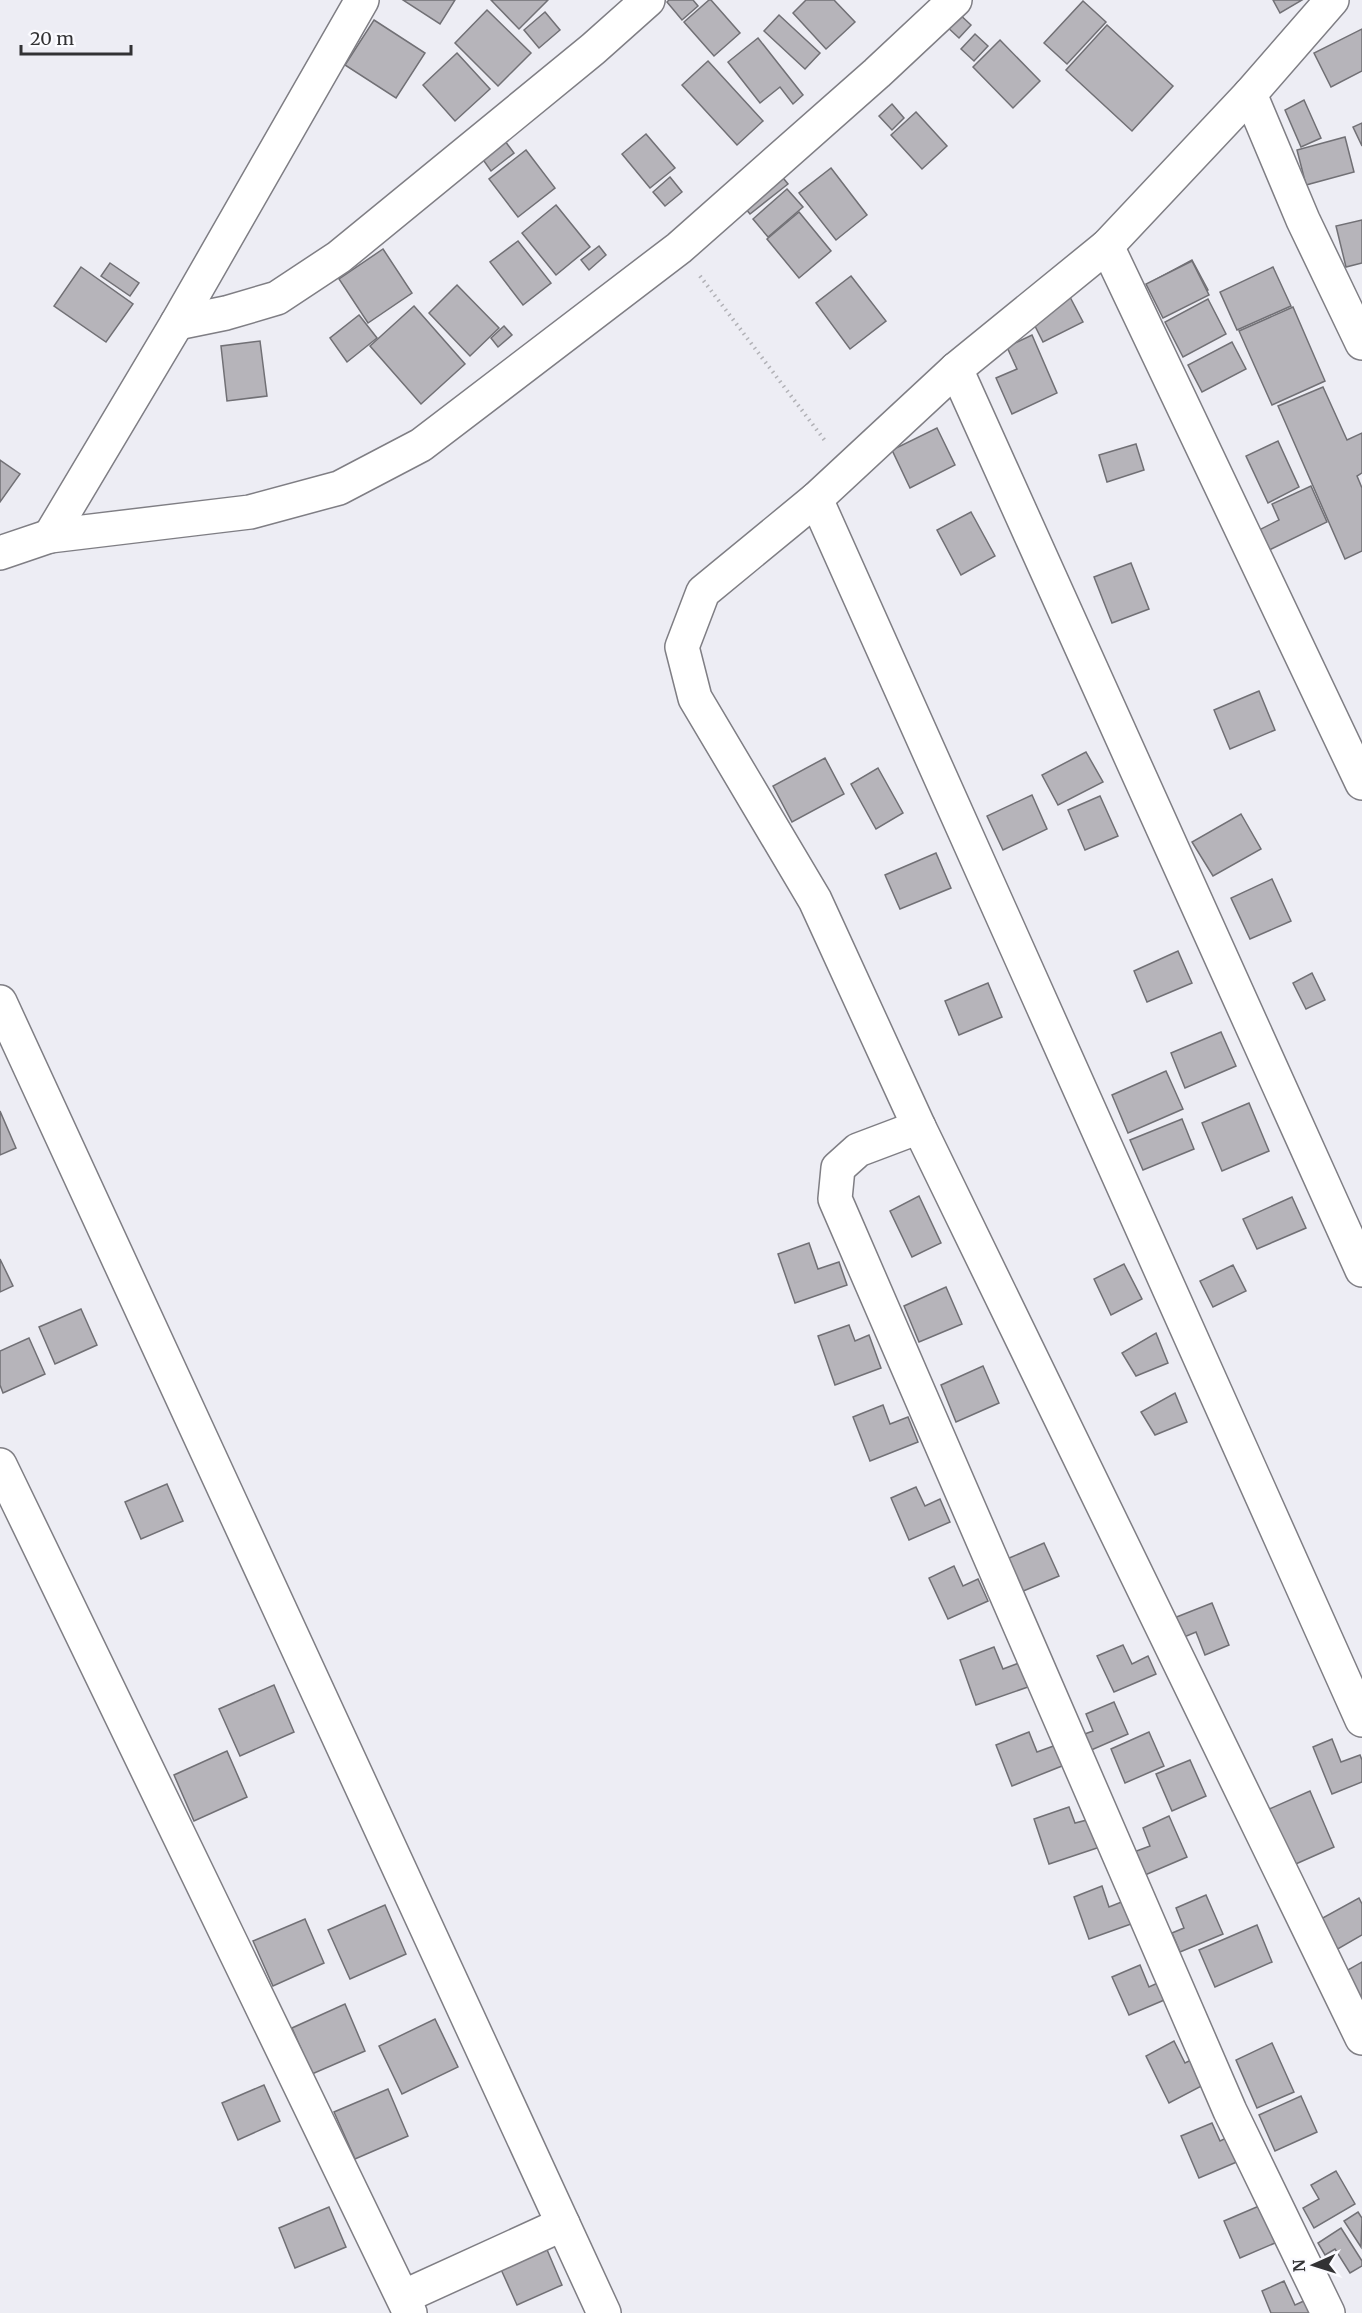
<svg xmlns="http://www.w3.org/2000/svg" width="1362" height="2313" viewBox="0 0 1362 2313" font-family="Merriweather,serif">
<rect width="100%" height="100%" fill="#ededf4"/>
<!-- building -->
<g fill="#b6b4ba" stroke="#717075" stroke-width="1.5">
<polygon points="403,0 455,0 440,24"/>
<polygon points="491,0 548,0 519,29"/>
<polygon points="669,0 693,0 698,6 682,20 667,2"/>
<polygon points="709,0 711,0 740,33 714,56 684,22"/>
<polygon points="806,0 834,0 855,22 826,49 793,13"/>
<polygon points="1273,0 1302,0 1280,13"/>
<polygon points="1083,1 1106,22 1067,64 1044,43"/>
<polygon points="487,10 531,53 498,86 455,43"/>
<polygon points="956,11 971,25 959,38 944,24"/>
<polygon points="545,12 560,30 539,48 524,30"/>
<polygon points="779,15 820,53 805,69 764,31"/>
<polygon points="374,20 425,53 396,98 345,65"/>
<polygon points="1107,25 1173,86 1132,131 1066,70"/>
<polygon points="1362,29 1362,71 1331,87 1314,53"/>
<polygon points="975,34 988,46 974,61 961,49"/>
<polygon points="758,38 803,95 793,104 780,87 760,103 728,62"/>
<polygon points="1000,40 1040,81 1013,108 973,67"/>
<polygon points="457,53 490,89 455,121 423,85"/>
<polygon points="708,61 763,121 737,145 682,85"/>
<polygon points="1304,100 1321,138 1301,147 1285,110"/>
<polygon points="892,104 904,118 892,130 879,116"/>
<polygon points="916,112 947,146 922,169 891,135"/>
<polygon points="1362,123 1362,146 1353,127"/>
<polygon points="646,134 675,168 650,188 622,154"/>
<polygon points="502,137 514,153 491,171 479,154"/>
<polygon points="1345,137 1354,172 1306,185 1297,150"/>
<polygon points="526,150 555,188 518,217 489,179"/>
<polygon points="774,167 788,184 750,214 736,197"/>
<polygon points="831,168 867,215 836,240 799,193"/>
<polygon points="670,177 682,192 665,206 653,192"/>
<polygon points="787,189 803,207 768,237 753,219"/>
<polygon points="556,205 590,247 556,275 522,233"/>
<polygon points="799,212 831,251 799,278 767,239"/>
<polygon points="1362,220 1362,263 1346,267 1336,226"/>
<polygon points="518,241 551,283 523,305 490,262"/>
<polygon points="599,246 606,255 589,270 581,260"/>
<polygon points="383,249 412,293 368,323 339,279"/>
<polygon points="1192,260 1208,290 1168,313 1151,282"/>
<polygon points="1192,261 1209,295 1163,318 1146,284"/>
<polygon points="110,263 139,283 130,296 101,276"/>
<polygon points="81,267 133,304 106,342 54,306"/>
<polygon points="1273,267 1291,306 1237,330 1220,292"/>
<polygon points="851,276 886,321 850,349 816,303"/>
<polygon points="457,285 499,328 470,356 429,313"/>
<polygon points="1070,297 1083,322 1043,342 1030,316"/>
<polygon points="1208,299 1226,334 1183,357 1165,322"/>
<polygon points="414,306 465,364 421,404 370,346"/>
<polygon points="1293,307 1325,381 1272,405 1239,331"/>
<polygon points="359,315 377,338 347,362 330,338"/>
<polygon points="504,326 512,335 498,347 491,338"/>
<polygon points="1032,335 1057,393 1012,414 996,378 1017,369 1007,347"/>
<polygon points="260,341 267,396 227,401 221,346"/>
<polygon points="1232,342 1246,369 1202,392 1188,365"/>
<polygon points="1323,387 1347,440 1362,433 1362,473 1357,476 1362,488 1362,551 1345,559 1278,406"/>
<polygon points="937,428 955,465 910,488 892,450"/>
<polygon points="1278,441 1299,487 1268,503 1246,456"/>
<polygon points="1136,444 1144,470 1107,482 1099,455"/>
<polygon points="0,460 20,474 0,502"/>
<polygon points="1311,486 1327,522 1261,554 1251,534 1279,520 1272,504"/>
<polygon points="971,512 995,556 961,575 937,530"/>
<polygon points="1131,563 1149,609 1112,623 1094,577"/>
<polygon points="1259,691 1275,730 1230,749 1214,710"/>
<polygon points="1086,752 1103,782 1058,805 1042,775"/>
<polygon points="825,758 844,794 792,822 773,786"/>
<polygon points="878,768 903,813 876,829 851,784"/>
<polygon points="1032,795 1047,829 1003,850 987,816"/>
<polygon points="1100,796 1118,836 1085,850 1068,810"/>
<polygon points="1241,814 1261,849 1213,876 1192,842"/>
<polygon points="936,853 951,888 900,909 885,875"/>
<polygon points="1272,879 1291,921 1250,939 1231,898"/>
<polygon points="1178,951 1192,983 1147,1002 1134,971"/>
<polygon points="1312,973 1325,1000 1306,1009 1293,983"/>
<polygon points="988,983 1002,1017 959,1035 945,1001"/>
<polygon points="1221,1032 1236,1066 1185,1088 1171,1053"/>
<polygon points="1166,1071 1183,1109 1128,1133 1112,1095"/>
<polygon points="1249,1103 1269,1151 1222,1171 1202,1123"/>
<polygon points="0,1111 16,1148 0,1155"/>
<polygon points="1182,1119 1194,1149 1143,1170 1130,1140"/>
<polygon points="919,1196 941,1243 912,1257 890,1211"/>
<polygon points="1292,1197 1306,1228 1257,1249 1243,1219"/>
<polygon points="809,1243 818,1269 839,1262 847,1285 795,1303 778,1254"/>
<polygon points="0,1259 13,1286 0,1292"/>
<polygon points="1124,1264 1142,1299 1111,1315 1094,1279"/>
<polygon points="1233,1265 1246,1291 1213,1307 1200,1281"/>
<polygon points="946,1287 962,1324 919,1342 904,1306"/>
<polygon points="81,1309 97,1345 55,1364 39,1327"/>
<polygon points="849,1325 855,1341 869,1335 881,1368 835,1385 818,1336"/>
<polygon points="1156,1333 1168,1363 1136,1376 1122,1353"/>
<polygon points="29,1338 45,1374 3,1393 0,1385 0,1351"/>
<polygon points="983,1366 999,1403 956,1422 941,1385"/>
<polygon points="1175,1393 1187,1422 1155,1435 1141,1412"/>
<polygon points="883,1405 890,1424 908,1417 918,1442 870,1461 853,1417"/>
<polygon points="167,1484 183,1521 141,1539 125,1502"/>
<polygon points="916,1487 925,1506 940,1499 950,1522 909,1540 891,1498"/>
<polygon points="1044,1543 1059,1576 1021,1592 1007,1559"/>
<polygon points="954,1566 963,1586 978,1579 988,1601 948,1619 929,1578"/>
<polygon points="1212,1603 1229,1645 1205,1655 1196,1632 1177,1640 1169,1620"/>
<polygon points="1123,1645 1132,1664 1148,1656 1156,1674 1114,1692 1097,1656"/>
<polygon points="994,1647 1003,1669 1019,1663 1028,1687 976,1705 960,1660"/>
<polygon points="274,1685 294,1732 240,1756 219,1709"/>
<polygon points="1114,1702 1128,1734 1089,1751 1082,1735 1093,1731 1086,1714"/>
<polygon points="1029,1732 1037,1752 1059,1744 1067,1764 1012,1786 996,1745"/>
<polygon points="1149,1732 1164,1766 1125,1783 1111,1749"/>
<polygon points="1332,1739 1341,1762 1360,1755 1362,1760 1362,1782 1332,1794 1313,1747"/>
<polygon points="227,1751 247,1797 194,1821 174,1775"/>
<polygon points="1190,1760 1206,1796 1172,1811 1156,1774"/>
<polygon points="1310,1791 1334,1847 1280,1871 1256,1815"/>
<polygon points="1069,1807 1075,1823 1091,1819 1100,1847 1049,1864 1034,1819"/>
<polygon points="1169,1816 1187,1857 1145,1875 1134,1852 1150,1846 1143,1828"/>
<polygon points="1102,1886 1109,1907 1124,1901 1131,1924 1089,1939 1074,1897"/>
<polygon points="1206,1895 1223,1934 1180,1952 1172,1933 1184,1928 1176,1908"/>
<polygon points="1359,1898 1362,1904 1362,1935 1336,1950 1319,1920"/>
<polygon points="385,1905 406,1954 350,1979 328,1930"/>
<polygon points="305,1919 324,1963 273,1986 253,1941"/>
<polygon points="1257,1925 1272,1962 1215,1987 1199,1950"/>
<polygon points="1362,1962 1362,1999 1361,2000 1346,1971"/>
<polygon points="1140,1965 1149,1987 1162,1981 1169,1998 1129,2015 1112,1977"/>
<polygon points="345,2004 365,2051 312,2074 292,2028"/>
<polygon points="435,2019 458,2067 402,2094 379,2046"/>
<polygon points="1174,2041 1185,2063 1201,2055 1213,2080 1169,2103 1146,2056"/>
<polygon points="1272,2043 1294,2092 1257,2108 1236,2060"/>
<polygon points="264,2085 280,2121 238,2140 222,2103"/>
<polygon points="388,2089 408,2136 355,2159 334,2112"/>
<polygon points="1301,2096 1317,2132 1275,2151 1259,2115"/>
<polygon points="1212,2123 1220,2141 1235,2134 1246,2158 1199,2178 1181,2136"/>
<polygon points="1336,2171 1355,2204 1314,2228 1303,2208 1319,2199 1311,2185"/>
<polygon points="1266,2203 1282,2240 1240,2258 1224,2221"/>
<polygon points="329,2207 346,2247 295,2268 279,2228"/>
<polygon points="1358,2212 1362,2218 1361,2247 1344,2221"/>
<polygon points="1341,2228 1362,2261 1362,2266 1350,2273 1335,2249 1325,2255 1318,2243"/>
<polygon points="545,2245 562,2285 517,2305 499,2265"/>
<polygon points="1284,2281 1295,2305 1306,2300 1312,2313 1271,2313 1262,2291"/>
</g>
<g fill="none" stroke-linecap="round" stroke-linejoin="round">
<!-- minor casing -->
<g stroke="#7f7e84" stroke-width="36">
<g id="minor">
<polyline points="1332,0 1250,94 1107,246 956,369 816,499 703,592 682,647 695,698 815,900 919,1127 1362,2038"/>
<polyline points="1250,94 1303,220 1362,343"/>
<polyline points="1107,246 1362,783"/>
<polyline points="177,323 226,313 277,298 339,257 593,49 648,0"/>
<polyline points="956,369 1362,1270"/>
<polyline points="816,499 1362,1720"/>
<polyline points="50,536 177,323 362,0"/>
<polyline points="0,553 50,536 250,512 339,488 421,445 679,248 877,73 955,0"/>
<polyline points="0,1002 604,2313"/>
<polyline points="919,1127 858,1150 838,1168 835,1199 1230,2111 1328,2313"/>
<polyline points="0,1465 410,2313"/>
<polyline points="403,2297 563,2224"/>
</g>
</g>
<!-- path -->
<polyline stroke="#b1b1b6" stroke-width="4" stroke-dasharray="1.5 4.5" stroke-linecap="butt" points="700,276 826,442"/>
<!-- minor -->
<use href="#minor" stroke="#fff" stroke-width="33"/>
</g>
<!-- north arrow -->
<g transform="translate(1314 2265) rotate(267)" stroke="#fbfbff" stroke-width="4.5" paint-order="stroke">
<path d="M0-4.5L10 22L0 15L-10 22Z" fill="#323234"/>
<text y="-9" font-size="16" font-weight="bold" text-anchor="middle" fill="#323234">N</text>
</g>
<!-- scale -->
<path d="M21 45v9h110v-9" fill="none" stroke="#323234" stroke-width="3"/>
<text x="30" y="45" font-size="18" fill="#323234" stroke="#fbfbff" stroke-width="4.5" paint-order="stroke">20 m</text>
</svg>
